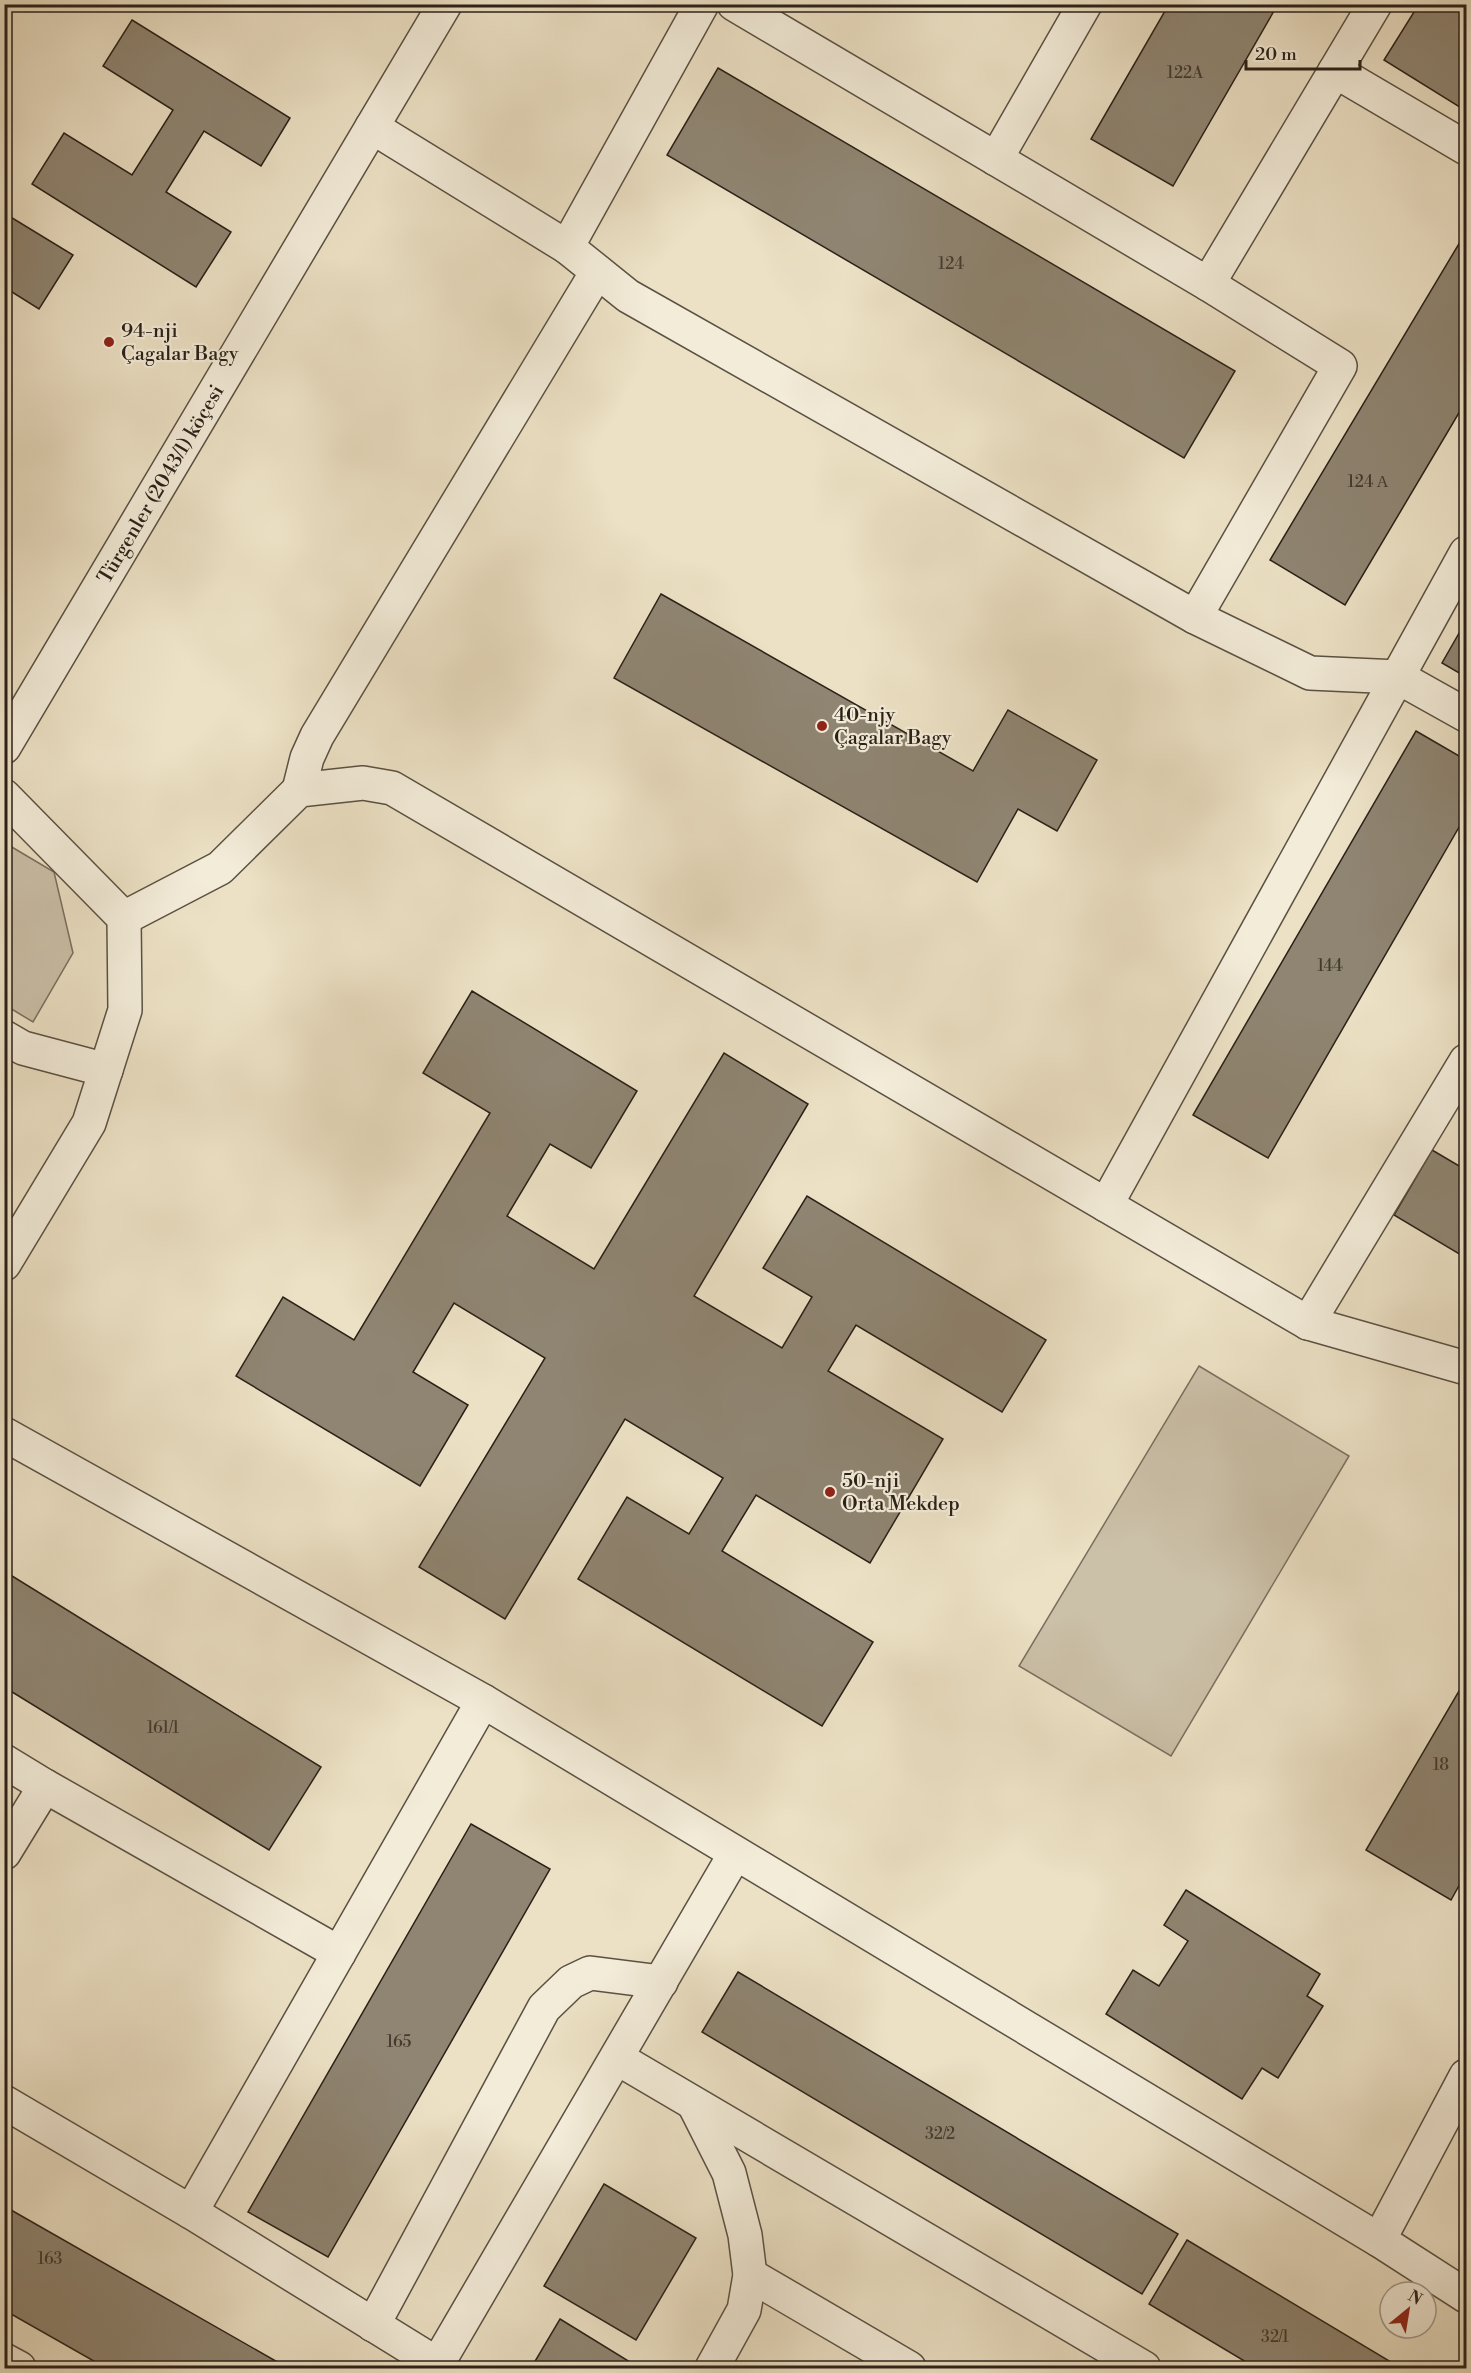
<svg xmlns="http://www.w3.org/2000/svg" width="1471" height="2373" viewBox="0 0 1471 2373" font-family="'Libre Bodoni',serif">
<rect width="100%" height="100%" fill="#ece1c5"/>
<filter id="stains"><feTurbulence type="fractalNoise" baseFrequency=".00333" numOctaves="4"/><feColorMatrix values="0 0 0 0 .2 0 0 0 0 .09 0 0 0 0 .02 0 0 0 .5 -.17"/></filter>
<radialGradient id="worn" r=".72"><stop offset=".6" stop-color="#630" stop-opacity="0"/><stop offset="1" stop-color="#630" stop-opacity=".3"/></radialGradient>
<!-- green -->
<g fill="#cbc0a8" stroke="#7a7060" stroke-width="1.5">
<polygon points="5,843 54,872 73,953 33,1022 5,1005"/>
<polygon points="1199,1366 1349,1456 1171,1756 1019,1666"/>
</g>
<!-- building -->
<g fill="#8f8572" stroke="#2a2118" stroke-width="1.5">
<polygon points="1169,4 1278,4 1173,186 1091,139"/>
<polygon points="1419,4 1466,4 1466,111 1384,60"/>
<polygon points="132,20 290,118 261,166 204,131 166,192 231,232 196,287 32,184 64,133 132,175 173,110 103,66"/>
<polygon points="718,68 1235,371 1184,458 667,155"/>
<polygon points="4,213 73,255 39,309 4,287"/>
<polygon points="1466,232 1466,401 1345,605 1270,560"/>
<polygon points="661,594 973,771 1008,710 1097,760 1057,831 1018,809 977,882 614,678"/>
<polygon points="1466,621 1466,677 1442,663"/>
<polygon points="1416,731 1466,760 1466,815 1268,1158 1193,1115"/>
<polygon points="472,991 637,1091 591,1168 550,1144 507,1216 594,1269 724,1053 808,1104 694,1296 782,1348 812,1297 763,1268 807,1196 1046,1340 1002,1412 856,1325 828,1371 943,1439 870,1563 756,1495 722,1551 873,1642 822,1726 578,1579 627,1497 689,1534 723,1478 625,1419 505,1619 419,1567 545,1358 454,1303 413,1372 468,1405 420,1486 236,1376 283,1297 354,1340 490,1113 423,1073"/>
<polygon points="1432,1150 1466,1170 1466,1258 1394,1215"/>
<polygon points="4,1571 321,1767 269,1850 4,1687"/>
<polygon points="1466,1679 1466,1873 1451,1900 1366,1850"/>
<polygon points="471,1824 550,1869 328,2257 248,2212"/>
<polygon points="1186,1890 1320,1974 1307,1996 1323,2006 1278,2078 1262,2068 1242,2099 1106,2014 1133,1970 1159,1986 1188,1941 1164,1925"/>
<polygon points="738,1972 1178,2234 1142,2294 702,2032"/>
<polygon points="604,2184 696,2238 636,2340 544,2286"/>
<polygon points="4,2206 288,2368 106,2368 4,2310"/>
<polygon points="1187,2240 1401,2368 1256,2368 1149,2304"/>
<polygon points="560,2319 630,2362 626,2368 531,2368"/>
</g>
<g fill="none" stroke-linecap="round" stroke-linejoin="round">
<!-- minor casing -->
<g stroke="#5a5143" stroke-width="36">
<g id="minor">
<polyline points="734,4 1208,284 1340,366 1195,617"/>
<polyline points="1335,71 1466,148"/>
<polyline points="372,127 567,247 628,296 1195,617 1310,673 1398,677 1466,715"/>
<polyline points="996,159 1085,4"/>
<polyline points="567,247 702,4"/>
<polyline points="1208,284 1375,4"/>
<path id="s1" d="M4,747L445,4"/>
<polyline points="299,790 307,758 317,736 597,272"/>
<polyline points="4,796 124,918 125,1010 89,1123 4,1264"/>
<polyline points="124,918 220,868 299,790 363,783 392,788 1308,1323 1466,1368"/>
<polyline points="4,1037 23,1048 106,1070"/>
<polyline points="1106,1205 1466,553"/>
<polyline points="1308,1323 1466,1061"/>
<polyline points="4,1434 483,1701 1379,2240 1466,2296"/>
<polyline points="4,1761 45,1786 4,1853"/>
<polyline points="45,1786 339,1953"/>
<polyline points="617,2058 1144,2368"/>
<polyline points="4,2102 191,2212 483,1701"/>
<polyline points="694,2104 729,2173 745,2235 750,2275 744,2310 712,2368"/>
<polyline points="191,2212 437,2364"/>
<polyline points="1379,2240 1466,2076"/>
<polyline points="750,2275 909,2368"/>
<polyline points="373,2325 544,2008 571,1982 590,1973 661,1982"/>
<polyline points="4,2360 19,2368"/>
<polyline points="435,2368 735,1854"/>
</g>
</g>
<!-- minor -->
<use href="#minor" stroke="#f3ecd9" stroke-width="33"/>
</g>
<!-- markers -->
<g fill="#8f2418" stroke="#f3ecd9" stroke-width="2">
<circle cx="109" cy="342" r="6"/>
<circle cx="822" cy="726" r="6"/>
<circle cx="830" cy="1492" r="6"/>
</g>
<g text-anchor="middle" stroke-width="4.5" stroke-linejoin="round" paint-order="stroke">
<!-- number labels -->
<g font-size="16" fill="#433a2e">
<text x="1185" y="78">122A</text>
<text x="951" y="269">124</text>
<text x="1368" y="487">124 А</text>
<text x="1330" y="971">144</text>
<text x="163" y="1733">161/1</text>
<text x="1441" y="1770">18</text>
<text x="399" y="2047">165</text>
<text x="940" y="2139">32/2</text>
<text x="50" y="2264">163</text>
<text x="1275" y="2342">32/1</text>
</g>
<!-- poi labels -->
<g font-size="20" fill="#2a2118" stroke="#f3ecd9" text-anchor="start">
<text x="121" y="337">94-nji<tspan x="121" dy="23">Çagalar Bagy</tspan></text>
<text x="834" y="721">40-njy<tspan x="834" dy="23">Çagalar Bagy</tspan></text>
<text x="842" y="1487">50-nji<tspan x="842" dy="23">Orta Mekdep</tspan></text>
</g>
<!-- street labels -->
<g font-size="20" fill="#2a2118" stroke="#f3ecd9">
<text dy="7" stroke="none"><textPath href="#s1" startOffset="306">Türgenler (2043/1) köçesi</textPath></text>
</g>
</g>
<!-- margin -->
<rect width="1471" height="2373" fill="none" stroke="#ece1c5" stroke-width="24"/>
<rect x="6" y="6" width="1459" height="2361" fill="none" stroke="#2a2118" stroke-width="3"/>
<rect x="12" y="12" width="1447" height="2349" fill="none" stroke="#2a2118" stroke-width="1.5"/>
<!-- north arrow -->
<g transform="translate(1408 2310) rotate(30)"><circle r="28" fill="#f3ecd9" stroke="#a39b8c" stroke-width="1.5"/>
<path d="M0-4.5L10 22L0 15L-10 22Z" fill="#8f2418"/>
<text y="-9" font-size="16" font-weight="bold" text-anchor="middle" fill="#2a2118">N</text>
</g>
<!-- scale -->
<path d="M1246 60v9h114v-9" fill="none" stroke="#2a2118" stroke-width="3"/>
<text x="1255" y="60" font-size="18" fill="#2a2118" stroke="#f3ecd9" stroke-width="4.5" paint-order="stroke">20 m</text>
<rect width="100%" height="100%" filter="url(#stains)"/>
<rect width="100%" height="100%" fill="url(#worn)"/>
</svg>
